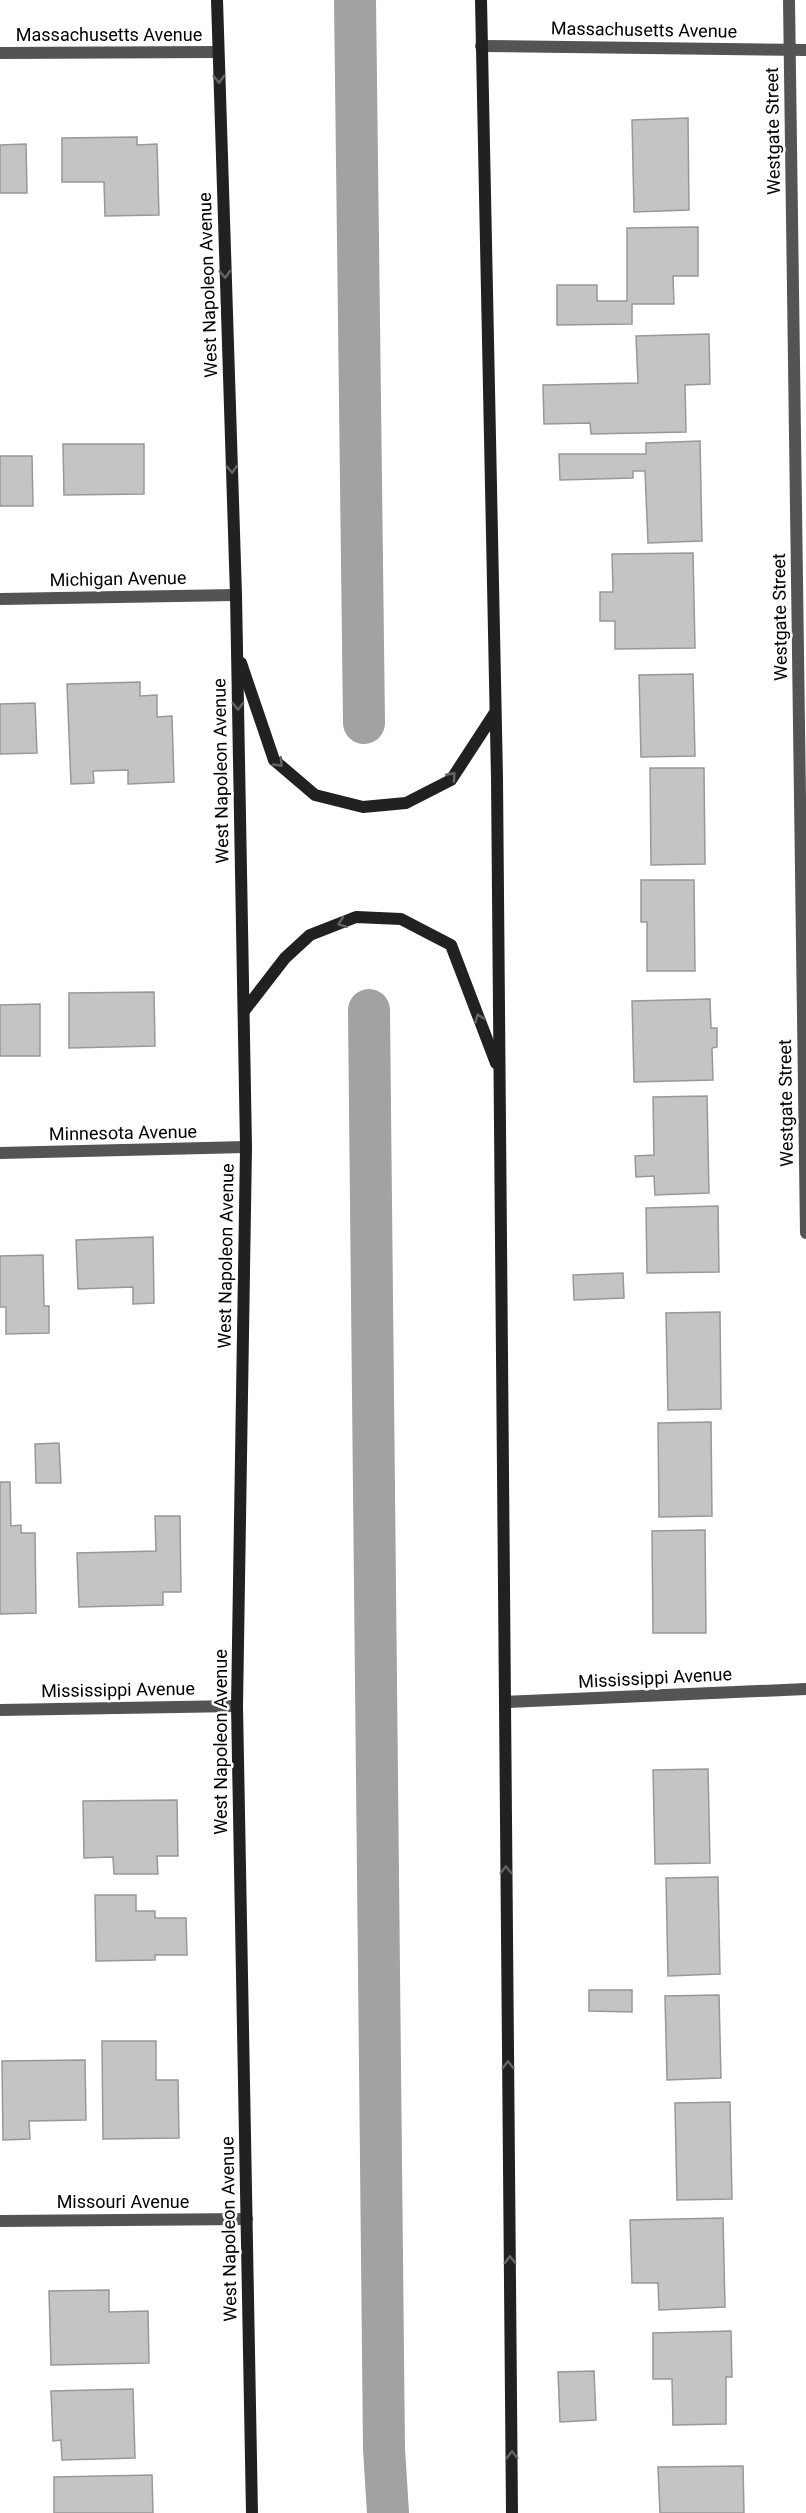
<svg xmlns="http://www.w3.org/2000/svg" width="806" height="2513" viewBox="0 0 806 2513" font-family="Roboto,sans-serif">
<rect width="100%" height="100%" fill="#fff"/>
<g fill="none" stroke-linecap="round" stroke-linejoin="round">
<!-- canal -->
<g stroke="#a2a2a2" stroke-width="42">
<polyline points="355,0 364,723"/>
<polyline points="369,1010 384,2449 388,2513"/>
</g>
</g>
<!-- building -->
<g fill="#c4c4c4" stroke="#989898" stroke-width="1.5">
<polygon points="688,118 689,210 634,212 632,120"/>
<polygon points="137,137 137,145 157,144 159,215 105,216 104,182 62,182 62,138"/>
<polygon points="26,144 27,193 0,193 0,145"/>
<polygon points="698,227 698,276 673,276 674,304 632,304 632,324 557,325 557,285 597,285 597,301 627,301 627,228"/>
<polygon points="709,334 710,384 685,385 686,432 591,434 590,423 544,424 543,385 638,383 636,336"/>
<polygon points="700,441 702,541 648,543 645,471 633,471 633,478 560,480 559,454 646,454 646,443"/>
<polygon points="63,444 144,444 144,494 64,495"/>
<polygon points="0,456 32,456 33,506 0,506"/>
<polygon points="693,553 695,648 615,649 615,621 600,621 600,592 613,592 612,554"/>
<polygon points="693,674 695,756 641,757 639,675"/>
<polygon points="140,682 140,696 157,695 157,717 172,716 174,782 128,784 128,770 93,771 94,783 71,784 67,684"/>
<polygon points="35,703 37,753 0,754 0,704"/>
<polygon points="650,768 704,768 705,864 651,865"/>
<polygon points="641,880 694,880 695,971 647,971 647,922 641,922"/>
<polygon points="154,992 155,1046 69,1048 69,993"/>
<polygon points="710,999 711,1028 717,1028 717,1047 712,1048 713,1080 634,1082 632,1001"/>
<polygon points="40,1004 40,1056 0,1056 0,1005"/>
<polygon points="707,1096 709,1193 655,1195 654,1176 636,1177 635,1156 654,1155 653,1097"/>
<polygon points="718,1206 719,1272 647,1273 646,1208"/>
<polygon points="153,1237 154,1303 133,1304 133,1287 78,1289 76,1240"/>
<polygon points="43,1255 44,1306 49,1306 49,1333 6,1334 6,1307 0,1307 0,1256"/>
<polygon points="623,1273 624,1298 574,1300 573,1275"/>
<polygon points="720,1312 721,1409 668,1410 666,1313"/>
<polygon points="711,1422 712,1516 659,1517 658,1423"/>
<polygon points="59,1443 61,1483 36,1483 35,1444"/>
<polygon points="0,1482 10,1482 11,1526 21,1525 21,1533 35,1533 36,1613 0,1614"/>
<polygon points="155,1516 180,1516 181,1592 163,1592 163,1605 79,1607 77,1553 156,1551"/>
<polygon points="705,1530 706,1633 653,1633 652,1531"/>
<polygon points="708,1769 710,1863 655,1864 653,1770"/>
<polygon points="177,1800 178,1856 157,1856 158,1874 114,1874 113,1857 84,1858 83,1801"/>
<polygon points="718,1877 720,1974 668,1976 666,1878"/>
<polygon points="95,1895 136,1895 136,1911 155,1911 155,1918 186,1918 187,1955 155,1955 155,1960 96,1961"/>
<polygon points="589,1990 632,1990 632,2012 589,2011"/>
<polygon points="719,1995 721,2078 667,2080 665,1996"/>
<polygon points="102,2041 156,2041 156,2080 178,2080 179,2138 103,2139"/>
<polygon points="85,2060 86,2120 29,2121 30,2139 3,2140 2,2061"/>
<polygon points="730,2102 732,2199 677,2200 675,2103"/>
<polygon points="723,2218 725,2307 659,2310 658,2283 632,2283 630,2220"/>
<polygon points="109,2290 109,2312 148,2311 149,2363 51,2365 49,2291"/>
<polygon points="731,2331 732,2377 726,2377 726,2424 673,2425 672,2379 653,2379 653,2333"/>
<polygon points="594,2371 596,2420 560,2422 558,2372"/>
<polygon points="133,2389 135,2458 62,2460 61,2440 53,2441 51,2391"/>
<polygon points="743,2466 744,2513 660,2513 658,2467"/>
<polygon points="152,2475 153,2513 54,2513 54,2477"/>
</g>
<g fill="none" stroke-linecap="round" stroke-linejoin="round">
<!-- street -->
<g stroke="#545454" stroke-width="12">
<polyline points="789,0 806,1233"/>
<polyline points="481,46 806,50"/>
<polyline points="0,53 218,52"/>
<polyline points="0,599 236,595"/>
<polyline points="0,1153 246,1147"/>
<polyline points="505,1702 806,1689"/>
<polyline points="0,1710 237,1706"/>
<polyline points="0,2221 247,2219"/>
</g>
<!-- secondary -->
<g stroke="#212121" stroke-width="12">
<polyline points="217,0 236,595 246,1147 237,1706 252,2513"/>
<polyline points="481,0 497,778 512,2513"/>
<polyline points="241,663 274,760 315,795 363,807 406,803 451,780 494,714"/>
<polyline points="244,1011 285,958 310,935 356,917 401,919 451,945 496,1063"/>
</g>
</g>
<!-- one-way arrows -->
<defs><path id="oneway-chevron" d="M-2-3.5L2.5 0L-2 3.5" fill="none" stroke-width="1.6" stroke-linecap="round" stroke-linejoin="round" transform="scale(1.5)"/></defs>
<g stroke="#646464">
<use href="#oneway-chevron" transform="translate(219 79) rotate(88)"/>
<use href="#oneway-chevron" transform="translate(225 274) rotate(88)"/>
<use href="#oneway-chevron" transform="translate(232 469) rotate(88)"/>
<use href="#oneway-chevron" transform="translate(238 706) rotate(89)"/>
<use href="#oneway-chevron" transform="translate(279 763) rotate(47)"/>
<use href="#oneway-chevron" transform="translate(452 776) rotate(-48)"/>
<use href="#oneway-chevron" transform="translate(342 923) rotate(159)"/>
<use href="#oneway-chevron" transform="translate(479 1018) rotate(-111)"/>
<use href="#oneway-chevron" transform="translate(506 1870) rotate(-91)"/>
<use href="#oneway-chevron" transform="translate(508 2065) rotate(-91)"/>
<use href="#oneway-chevron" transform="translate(510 2260) rotate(-91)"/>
<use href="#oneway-chevron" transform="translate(512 2455) rotate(-91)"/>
</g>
<g text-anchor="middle" stroke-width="5" stroke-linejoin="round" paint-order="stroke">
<!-- street labels -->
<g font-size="18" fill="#000" stroke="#fff">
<text transform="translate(644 30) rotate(1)" y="6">Massachusetts Avenue</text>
<text x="109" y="41">Massachusetts Avenue</text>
<text transform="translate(773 131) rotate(-91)" y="6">Westgate Street</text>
<text transform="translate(208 285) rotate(-92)" y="6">West Napoleon Avenue</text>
<text transform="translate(118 579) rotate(-1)" y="6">Michigan Avenue</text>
<text transform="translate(780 617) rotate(-91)" y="6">Westgate Street</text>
<text transform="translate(221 771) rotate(-91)" y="6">West Napoleon Avenue</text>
<text transform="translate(786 1103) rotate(-91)" y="6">Westgate Street</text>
<text transform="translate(123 1133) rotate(-1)" y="6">Minnesota Avenue</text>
<text transform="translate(226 1256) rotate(-89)" y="6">West Napoleon Avenue</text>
<text transform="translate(655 1678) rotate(-3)" y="6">Mississippi Avenue</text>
<text transform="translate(118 1690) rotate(-1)" y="6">Mississippi Avenue</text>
<text transform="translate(221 1742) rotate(-90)" y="6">West Napoleon Avenue</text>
<text x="123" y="2208">Missouri Avenue</text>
<text transform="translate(229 2229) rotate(-91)" y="6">West Napoleon Avenue</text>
</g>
</g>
</svg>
